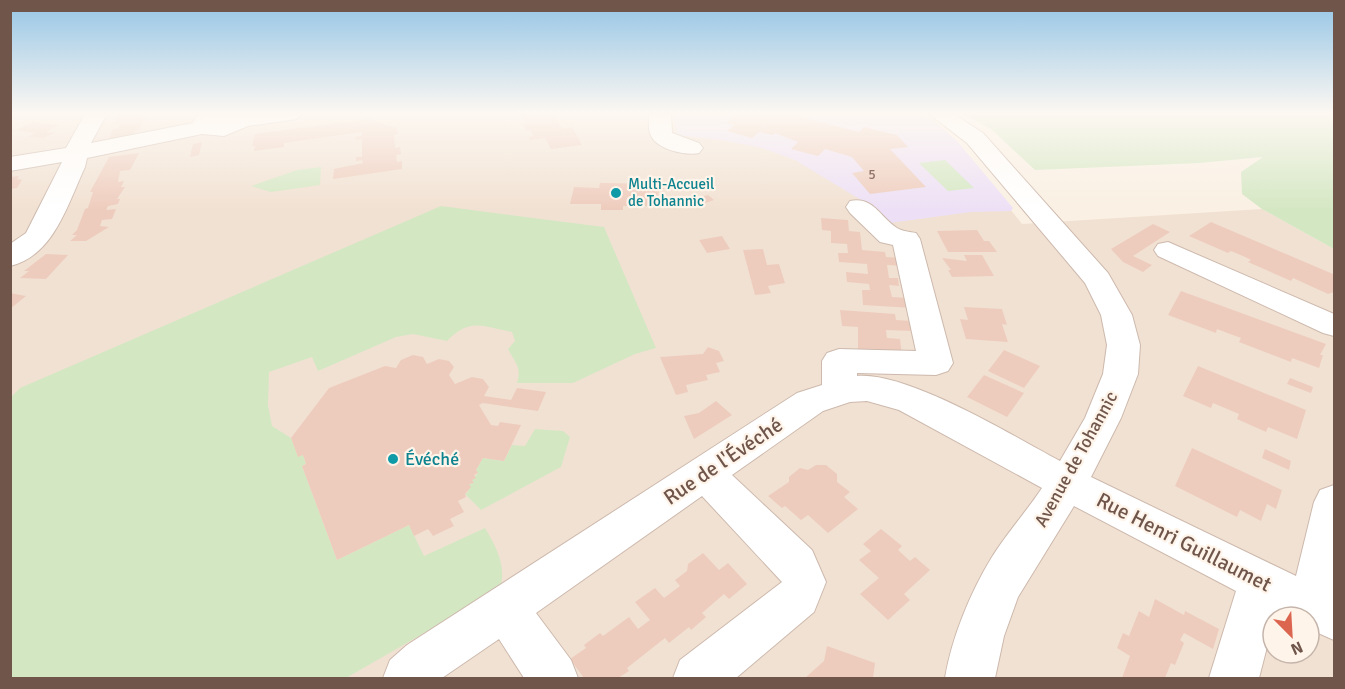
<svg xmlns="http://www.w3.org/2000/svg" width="1345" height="689" viewBox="0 0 1345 689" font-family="Signika,sans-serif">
<rect width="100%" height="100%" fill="#faf0e3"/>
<!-- residential -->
<path fill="#f1e1d2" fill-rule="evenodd" d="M10,114H923L932,118L951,136L1022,224L1262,209L1334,249V678H11ZM1273,617H1309V653H1273Z"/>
<!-- education -->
<polygon fill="#ede0f6" points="673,114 919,114 938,124 958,142 1013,208 1011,211 971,212 890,223 871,206 795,160 762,148 722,140 678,135"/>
<!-- green -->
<g fill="#d4e7c3">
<polygon points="963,114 1334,114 1334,249 1262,209 1242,194 1241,172 1263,157 1199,163 1035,170 991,129"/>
<polygon points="945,160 974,188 948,191 919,163"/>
<polygon points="321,167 320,185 271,192 251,186 297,170"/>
<path d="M441,206L604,227L656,348L635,354L573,383H517C522,367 515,363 508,349L515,341L512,332C482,327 471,317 447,341L413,334L396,337L318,371L312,357L269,372L268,405L272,426L291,438L298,456L303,455L306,464L302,466L337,560L409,525L424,556L485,528C496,546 508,569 499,590L346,678H11L10,398L20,388Z"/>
<polygon points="535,429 563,431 570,437 561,467 481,510 465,494 468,492 469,484 473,483 472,480 478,473 476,470 483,458 504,461 512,445 525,446"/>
</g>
<!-- building -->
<g fill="#eeccbd">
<polygon points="119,114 146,114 139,130 135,131 132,138 108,142 113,129 118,128 121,123 115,124"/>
<polygon points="519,114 554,114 562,129 572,127 582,145 551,149 545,138 530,140 529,137 533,136 531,130 526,131 523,124 528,124"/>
<polygon points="738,114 797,114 801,117 859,132 864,127 897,135 908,147 890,149 926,187 870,194 852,173 864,171 852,157 825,149 818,156 791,149 798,142 775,133 773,135 759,132 752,138 727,131 734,125 726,123"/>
<polygon points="369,119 397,128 398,134 394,135 395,148 400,147 401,154 396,155 397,162 402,161 402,169 333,179 334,169 363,163 362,160 356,161 356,157 362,157 362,139 356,140 355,137 362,136 362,132 284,143 284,147 254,151 255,146 252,146 255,134"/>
<polygon points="33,122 51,124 59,125 46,132 54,133 43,138 28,137 36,133 16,130 10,133 10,130 17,130"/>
<polygon points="202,142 199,155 190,157 193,144"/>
<polygon points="139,153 130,170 120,171 118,182 124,181 121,187 125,187 117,199 120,199 118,204 108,206 106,210 116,209 112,219 102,220 100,226 109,227 86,241 70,241 77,235 72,235 77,230 85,209 88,208 93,192 90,192 109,157"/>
<polygon points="19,176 17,179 22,180 17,188 10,189 10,177"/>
<polygon points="600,183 665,184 664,189 659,189 657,202 652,202 651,206 623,206 623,210 601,210 601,204 570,204 574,187 599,188"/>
<polygon points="708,195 714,200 696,206 689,200"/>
<polygon points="821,218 848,220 849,231 860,232 862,250 885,252 886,257 903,258 904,266 887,265 889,278 898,278 899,286 889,285 892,297 910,298 912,308 863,305 862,290 870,290 869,284 847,282 846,272 868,274 867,264 839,262 838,253 848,253 847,244 831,243 831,231 822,230"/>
<polygon points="1211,222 1333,274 1334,272 1334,292 1328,294 1293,278 1291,281 1248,262 1251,260 1243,256 1231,251 1228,253 1189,236"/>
<polygon points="1153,224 1170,232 1133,256 1152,265 1143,272 1123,262 1111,249"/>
<polygon points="977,230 984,241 989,241 997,252 948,252 937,231"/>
<polygon points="722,236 730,249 707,253 699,240"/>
<polygon points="763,249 767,265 779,264 785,283 768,286 771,293 755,295 743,250"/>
<polygon points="46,254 68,255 46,279 20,278 29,271 24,271"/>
<polygon points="964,255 982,255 994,276 952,277 948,270 951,270 942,258 967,261"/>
<polygon points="1181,291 1326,344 1320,355 1323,355 1319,368 1292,358 1291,362 1239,342 1241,338 1230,334 1217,329 1216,333 1168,315"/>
<polygon points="10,293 26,296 10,309"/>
<polygon points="964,307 1002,309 1007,325 1002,324 1008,342 966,339 960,319 968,320"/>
<polygon points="840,310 895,314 896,320 911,321 913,331 886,330 887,338 900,339 902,355 858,352 858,327 842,326"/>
<polygon points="708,347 719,351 724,361 716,363 720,372 706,375 708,380 686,385 688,392 676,395 660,357 703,354"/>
<polygon points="1004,350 1040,366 1024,388 988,371"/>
<polygon points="413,355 423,357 427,364 439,359 449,361 454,367 449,375 455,384 472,377 483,379 489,387 484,396 511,400 517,388 546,392 538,411 483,403 479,405 491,425 498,426 500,422 521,425 504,461 483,458 476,470 478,473 474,475 476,478 472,480 474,483 469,484 471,487 465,494 466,497 458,501 464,512 450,519 454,526 433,536 428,529 414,536 409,525 337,560 302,466 306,464 303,455 298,457 291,438 329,388 385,366 396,368 401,360"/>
<polygon points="1198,366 1306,410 1297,439 1268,427 1266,432 1237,419 1239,414 1213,403 1211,408 1183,396"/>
<polygon points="984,375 1024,393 1007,417 967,397"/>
<polygon points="1290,378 1313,387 1311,393 1287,384"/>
<polygon points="716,401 732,415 694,439 684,416 699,413"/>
<polygon points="1192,448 1282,490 1276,509 1267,504 1261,521 1240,510 1237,517 1175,486"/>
<polygon points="1265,449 1291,461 1289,470 1262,458"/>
<polygon points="816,465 826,465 837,474 837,482 850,492 844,497 858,509 828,533 808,515 801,520 785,506 782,508 768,496 789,482 789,477 800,468 808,470"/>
<polygon points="881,529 902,546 898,550 910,561 915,557 930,570 904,594 910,600 888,620 860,594 879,578 859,560 871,551 863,544"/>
<polygon points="703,553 719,570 728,563 747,584 729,599 724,594 702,613 706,617 691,630 689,627 669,643 665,638 627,668 629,671 618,678 584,678 570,659 586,648 584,645 600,633 603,636 629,617 638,629 650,620 635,602 655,588 664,598 680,586 675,580 687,571 688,564"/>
<polygon points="1155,599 1184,615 1185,611 1219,629 1213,649 1184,633 1180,640 1184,643 1175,665 1171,663 1165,678 1122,678 1130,656 1117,648 1123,633 1129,636 1139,611 1149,617"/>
<polygon points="827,646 875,663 873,678 805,678 824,661"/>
</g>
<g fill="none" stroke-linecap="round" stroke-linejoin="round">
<!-- minor casing -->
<g stroke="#cdb9ad" stroke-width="2">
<g id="minor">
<path d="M85,114H107L91,143L193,123L196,117L205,114H300L297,119L248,126L224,136L202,134L87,158L85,167C68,203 54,256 10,266V244L26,233L62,162L10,171V157L66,148Z"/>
<path d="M649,114H671L672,133L699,143L703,148L699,153C685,156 654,149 650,133C648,128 649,120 649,114Z"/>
<path d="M929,114H954L983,133L1108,273L1132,315L1140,345L1138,374L1121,418L1091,477L1296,576L1314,502L1320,490L1334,485V640L1309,629V617H1286L1276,612L1259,678H1209L1236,591L1074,506L1018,597L1004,636L995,678H945C952,637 970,593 992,557C1007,533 1026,512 1042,488L899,410L867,401L850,402L823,411L732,475L812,550L826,582L814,612L736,678H673L680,660L782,582L702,496L536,613L571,660L578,678H524L499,639L442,678H383L390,660L407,645L797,393L822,385V361L827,353L839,349L916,351L893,245L880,242L850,213L846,207L850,201C873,196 880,217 897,228C902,231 910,232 916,233L920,239L953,363L948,371L936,375L857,373V376C907,371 1013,436 1060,461L1085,418L1103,374L1107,345L1101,315L1085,283L967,143Z"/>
<polygon points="1168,242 1334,314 1334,336 1323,333 1158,256 1154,250 1158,244"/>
</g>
</g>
<!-- minor -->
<use href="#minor" fill="#fff" fill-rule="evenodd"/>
</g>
<!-- sky -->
<linearGradient id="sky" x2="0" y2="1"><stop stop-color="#95c5e6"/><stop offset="0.54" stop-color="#fdf8f2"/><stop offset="1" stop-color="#fdf8f2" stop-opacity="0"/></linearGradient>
<rect width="1345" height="210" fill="url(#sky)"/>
<!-- markers -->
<g fill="#0f9aa8" stroke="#fef4e9" stroke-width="2">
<circle cx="616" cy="193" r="6"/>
<circle cx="393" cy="459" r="6"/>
</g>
<g text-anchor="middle" stroke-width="4.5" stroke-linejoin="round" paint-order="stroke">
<!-- far-number labels -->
<g font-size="14" fill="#907368">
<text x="872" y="179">5</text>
</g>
<!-- far-culture labels -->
<g font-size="15" fill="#0d838f" stroke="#fef4e9" text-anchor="start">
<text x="628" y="189">Multi-Accueil<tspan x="628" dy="17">de Tohannic</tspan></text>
</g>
<!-- culture labels -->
<g font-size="18" fill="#0d838f" stroke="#fef4e9" text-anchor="start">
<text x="405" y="465">Évéché</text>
</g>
<!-- street labels -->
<g font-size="18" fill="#70554b" stroke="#fef4e9">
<text transform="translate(1076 459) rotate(-61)" y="6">Avenue de Tohannic</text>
</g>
<!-- near-street labels -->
<g font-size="21" fill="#70554b" stroke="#fef4e9">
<text transform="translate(723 461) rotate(-34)" y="7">Rue de l'Évéché</text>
<text transform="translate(1184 542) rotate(27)" y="7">Rue Henri Guillaumet</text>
</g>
</g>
<!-- border -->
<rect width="1345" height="689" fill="none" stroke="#70554b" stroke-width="24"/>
<!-- north arrow -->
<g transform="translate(1291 635) rotate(156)"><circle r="28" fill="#fef4e9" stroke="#c5b4aa" stroke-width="1.5"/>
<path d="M0-4.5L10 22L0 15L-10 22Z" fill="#dc6550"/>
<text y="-9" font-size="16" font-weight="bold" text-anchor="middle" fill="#70554b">N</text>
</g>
</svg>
